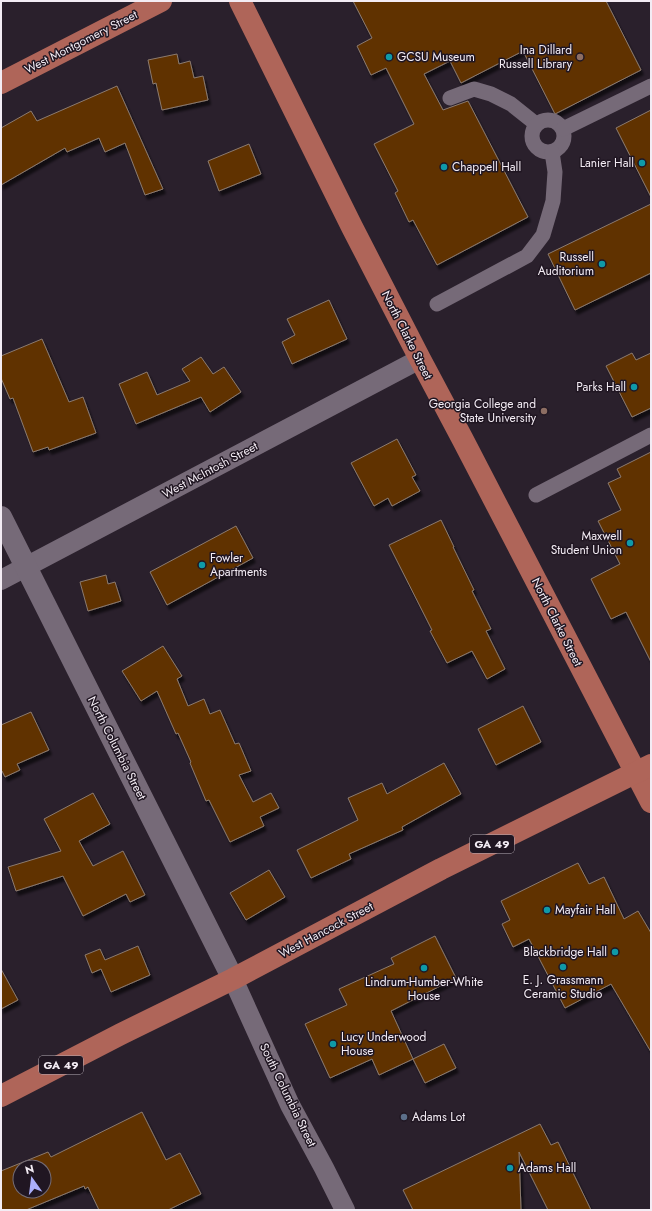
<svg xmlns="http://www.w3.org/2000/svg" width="652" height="1211" viewBox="0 0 652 1211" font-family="Jost,sans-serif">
<defs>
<filter id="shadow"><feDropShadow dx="2.5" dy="4.5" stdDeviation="1" flood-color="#0009"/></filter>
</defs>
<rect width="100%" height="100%" fill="#2a202c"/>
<!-- building -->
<g fill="#603000" stroke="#8b7b6f" fill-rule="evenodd" filter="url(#shadow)">
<polygon points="353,1 606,1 641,70 555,114 523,51 461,83 450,61 424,74 443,110 468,101 528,217 437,265 413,220 409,222 395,193 398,191 374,144 414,124 386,68 371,75 357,46 372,38"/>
<polygon points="177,54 179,64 190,61 194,78 203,76 208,100 162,110 156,83 153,84 148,60"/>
<polygon points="117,86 163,189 145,195 125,143 105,152 99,138 67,152 65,148 1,185 1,128 31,111 37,121"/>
<polygon points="651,110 651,197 616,128"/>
<polygon points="249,144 261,174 219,191 208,161"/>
<polygon points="651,204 651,273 575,310 548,254"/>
<polygon points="329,300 347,339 292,364 282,342 295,335 287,319"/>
<polygon points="42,339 69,402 83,397 96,433 49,450 48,447 33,452 13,398 10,399 1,378 1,356"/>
<polygon points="632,353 636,360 651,353 651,408 632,417 606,366"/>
<polygon points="201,357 213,374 224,367 241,392 210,412 201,397 136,424 119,384 147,372 157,395 190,381 182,369"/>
<polygon points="397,439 416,475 412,477 420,491 392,506 388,498 374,506 351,463"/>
<polygon points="651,452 651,662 626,612 611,619 591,579 620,564 598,521 621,510 608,483 621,477 617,469"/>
<polygon points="441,520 454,547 453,547 474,590 472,591 491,629 486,631 505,669 487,679 472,651 447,663 430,631 432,630 389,545"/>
<polygon points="236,526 253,558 167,605 150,572"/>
<polygon points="106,575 108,584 115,582 121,601 88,611 80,582"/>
<polygon points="163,646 182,676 177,679 188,706 204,699 210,714 220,710 235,744 239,743 251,771 239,775 253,802 271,793 279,808 260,817 264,826 230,842 209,800 206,801 190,763 191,762 178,733 176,734 157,691 141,701 122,671"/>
<polygon points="523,706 541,742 496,765 478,729"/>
<polygon points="31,712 49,750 17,764 20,770 5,777 2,771 1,772 1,725"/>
<polygon points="444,763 461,794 402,827 403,830 349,854 351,859 311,878 297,850 358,820 348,798 382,783 387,794"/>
<polygon points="93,793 110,824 79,841 93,866 123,851 145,895 130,902 126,894 83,916 63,876 16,891 8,867 61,851 44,819"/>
<polygon points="578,863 589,884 604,877 624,919 638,911 651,933 651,1052 611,984 565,1008 529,939 513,947 502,924 510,920 501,901"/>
<polygon points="269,870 285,897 246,920 230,893"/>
<polygon points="435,936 456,978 391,1011 413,1059 379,1075 372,1059 330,1078 305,1024 347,1005 339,989 394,964 391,958"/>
<polygon points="138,946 150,975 111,992 101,969 92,973 85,955 100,949 105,960"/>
<polygon points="1,969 18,1000 1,1009"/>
<polygon points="444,1044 456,1068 425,1083 413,1059"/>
<path d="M142,1112L166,1160L180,1153L201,1194L168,1210H99L88,1187L85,1189L84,1186L26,1210H1V1171L48,1152L51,1157ZM20,1167H44V1191H20Z"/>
<polygon points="540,1124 551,1145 558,1142 591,1210 548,1210 519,1152 521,1210 413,1210 403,1190"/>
</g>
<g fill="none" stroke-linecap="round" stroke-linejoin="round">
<!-- pedestrian -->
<g stroke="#766a78" stroke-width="15">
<polyline points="450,98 474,89 491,94 511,104 536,124"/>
<circle cx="548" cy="136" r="16"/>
<polyline points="563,129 651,86"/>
<polyline points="437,304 527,256 543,235 553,201 555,172 552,152"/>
<polyline points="536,495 651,435"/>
</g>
<!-- minor -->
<g stroke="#766a78" stroke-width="20">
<polyline points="1,580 420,359"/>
<polyline points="233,979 290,1105 324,1168 345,1210"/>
</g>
<!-- tertiary -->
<polyline stroke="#766a78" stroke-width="22" points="1,517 233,979"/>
<!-- primary -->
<g stroke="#af6559" stroke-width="22">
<polyline points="240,1 352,227 420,359 463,440 651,802"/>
<polyline points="1,83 161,1"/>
<polyline points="1,1096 121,1034 233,979 441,869 651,765"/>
</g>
</g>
<!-- markers -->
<g fill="#0f9aa8" stroke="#201622" stroke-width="1.5">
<circle cx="389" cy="57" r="4"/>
<circle cx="642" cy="163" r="4"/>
<circle cx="444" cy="167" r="4"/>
<circle cx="602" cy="264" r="4"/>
<circle cx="634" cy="387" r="4"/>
<circle cx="630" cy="543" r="4"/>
<circle cx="202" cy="565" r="4"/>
<circle cx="547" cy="910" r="4"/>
<circle cx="615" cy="952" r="4"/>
<circle cx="563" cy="967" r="4"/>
<circle cx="424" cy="968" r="4"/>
<circle cx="333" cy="1044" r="4"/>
<circle cx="510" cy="1168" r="4"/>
</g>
<g fill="#8d6e63" stroke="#201622" stroke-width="1.5">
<circle cx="580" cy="57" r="4"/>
<circle cx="544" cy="411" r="4"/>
</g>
<circle fill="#5c6f8a" stroke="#201622" stroke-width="1.5" cx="404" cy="1117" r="4"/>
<g text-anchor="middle" stroke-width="3" stroke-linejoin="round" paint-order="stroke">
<!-- shield labels -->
<g fill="#201622" stroke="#b4acb5" stroke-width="1">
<rect x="470" y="835" width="44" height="18" rx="3"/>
<rect x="39" y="1056" width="44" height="18" rx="3"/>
</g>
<g font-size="11" font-weight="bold" fill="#f3ecf4">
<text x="492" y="848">GA 49</text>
<text x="61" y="1069">GA 49</text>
</g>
<!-- street labels -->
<g font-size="12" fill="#f3ecf4" stroke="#201622">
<text transform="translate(81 42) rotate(-27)" y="4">West Montgomery Street</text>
<text transform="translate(407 335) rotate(63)" y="4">North Clarke Street</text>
<text transform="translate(210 470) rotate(-28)" y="4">West McIntosh Street</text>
<text transform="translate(557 622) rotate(63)" y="4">North Clarke Street</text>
<text transform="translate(117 748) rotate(63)" y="4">North Columbia Street</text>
<text transform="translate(326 930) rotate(-28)" y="4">West Hancock Street</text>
<text transform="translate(288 1095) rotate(64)" y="4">South Columbia Street</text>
</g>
<!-- poi labels -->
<g font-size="12" fill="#f3ecf4" stroke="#201622" text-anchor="end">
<text x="572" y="54">Ina Dillard<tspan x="572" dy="14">Russell Library</tspan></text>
<text x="397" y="61" text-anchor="start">GCSU Museum</text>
<text x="634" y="167">Lanier Hall</text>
<text x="452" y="171" text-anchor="start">Chappell Hall</text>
<text x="594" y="261">Russell<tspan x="594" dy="14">Auditorium</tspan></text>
<text x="626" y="391">Parks Hall</text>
<text x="536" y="408">Georgia College and<tspan x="536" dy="14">State University</tspan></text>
<text x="622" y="540">Maxwell<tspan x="622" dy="14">Student Union</tspan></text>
<text x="210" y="562" text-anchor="start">Fowler<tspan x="210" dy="14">Apartments</tspan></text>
<text x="555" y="914" text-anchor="start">Mayfair Hall</text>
<text x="607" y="956">Blackbridge Hall</text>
<text x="563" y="984" text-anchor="middle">E. J. Grassmann<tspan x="563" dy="14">Ceramic Studio</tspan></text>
<text x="424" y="986" text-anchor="middle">Lindrum-Humber-White<tspan x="424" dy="14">House</tspan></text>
<text x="341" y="1041" text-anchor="start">Lucy Underwood<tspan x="341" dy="14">House</tspan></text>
<text x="412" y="1121" text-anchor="start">Adams Lot</text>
<text x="518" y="1172" text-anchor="start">Adams Hall</text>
</g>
</g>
<!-- border -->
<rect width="652" height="1211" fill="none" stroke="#f3ecf4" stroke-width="4"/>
<!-- north arrow -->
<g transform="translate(32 1179) rotate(346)"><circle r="19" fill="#201622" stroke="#746c76"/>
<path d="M0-3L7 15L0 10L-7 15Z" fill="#abaffb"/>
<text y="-6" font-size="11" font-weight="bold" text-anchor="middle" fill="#f3ecf4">N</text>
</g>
</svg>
